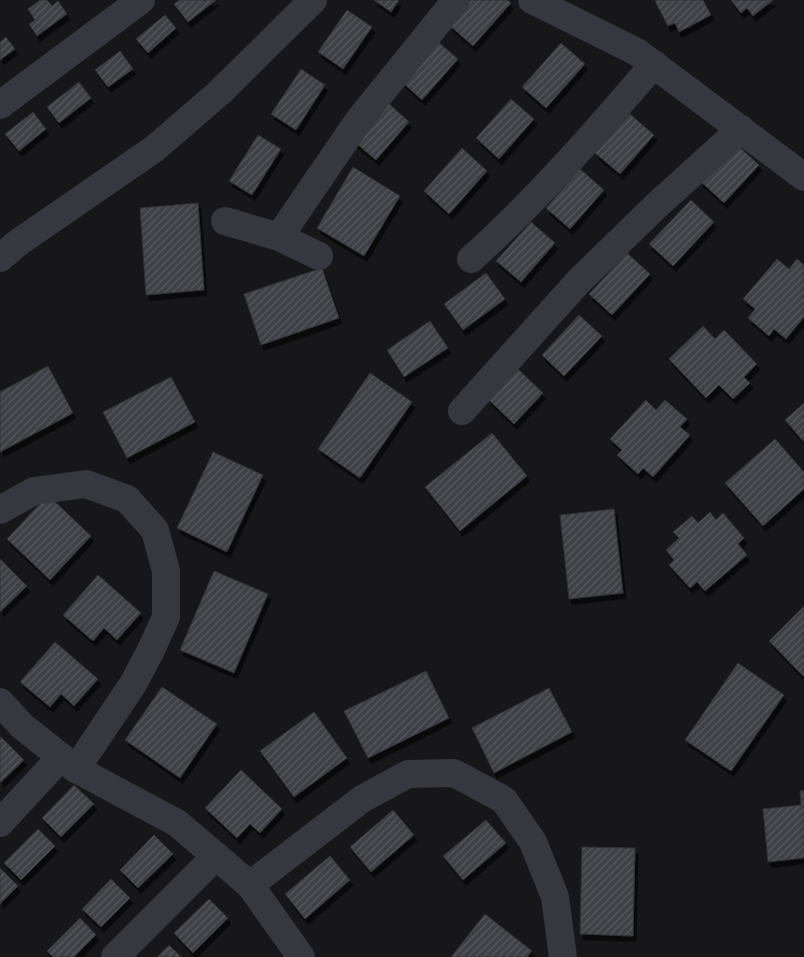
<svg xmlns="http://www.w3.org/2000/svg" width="804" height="957" viewBox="0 0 804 957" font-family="'Titillium Web',sans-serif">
<defs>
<pattern id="building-hatch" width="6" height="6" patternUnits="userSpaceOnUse" patternTransform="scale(1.25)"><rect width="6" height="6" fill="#3e3f44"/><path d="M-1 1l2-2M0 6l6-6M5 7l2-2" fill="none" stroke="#57585d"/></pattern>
<filter id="shadow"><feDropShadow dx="3" dy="5.5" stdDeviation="0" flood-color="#0009"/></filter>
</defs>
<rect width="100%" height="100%" fill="#171719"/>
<!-- building -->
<g fill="url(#building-hatch)" stroke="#313135" filter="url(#shadow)">
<polygon points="40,0 47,0 52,6 58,1 67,14 37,36 29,24 35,20 28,9"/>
<polygon points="180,0 216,0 188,22 174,4"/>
<polygon points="374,0 399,0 391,12"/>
<polygon points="471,0 507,0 511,3 473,46 449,25"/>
<polygon points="658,0 703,0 711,15 679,32 675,23 668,26 655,1"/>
<polygon points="731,0 773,0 753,16 747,8 741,13"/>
<polygon points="347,10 372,27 343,69 318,52"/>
<polygon points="165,15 176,28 148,53 136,39"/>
<polygon points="6,37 15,49 0,60 0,42"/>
<polygon points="437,41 458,59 422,100 402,82"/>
<polygon points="561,43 585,64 546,108 522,87"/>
<polygon points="120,51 133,69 108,87 95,70"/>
<polygon points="301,69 325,85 296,130 271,114"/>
<polygon points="79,82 91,98 59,123 47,107"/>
<polygon points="511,99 534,119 499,159 476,138"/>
<polygon points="386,101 409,122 376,160 352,140"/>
<polygon points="33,112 46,129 19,151 5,134"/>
<polygon points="630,114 654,135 620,174 595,153"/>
<polygon points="258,135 281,149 252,195 229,181"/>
<polygon points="735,143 759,165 724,203 700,181"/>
<polygon points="462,148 487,171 449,214 424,191"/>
<polygon points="353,167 400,196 364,256 317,228"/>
<polygon points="580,169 604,190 570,229 546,208"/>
<polygon points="691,200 714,222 673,266 649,244"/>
<polygon points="198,203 204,290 146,295 140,208"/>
<polygon points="531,222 555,243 521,282 496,261"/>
<polygon points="627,253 650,274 612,315 589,294"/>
<polygon points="777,259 789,269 797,259 804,265 804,317 786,339 774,329 769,336 748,318 755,309 743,299"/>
<polygon points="322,268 339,318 261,345 244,294"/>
<polygon points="486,273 505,299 463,330 444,304"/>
<polygon points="579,315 602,336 564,376 542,355"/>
<polygon points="430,321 448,348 404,377 387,350"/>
<polygon points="703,326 715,339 724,330 757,364 744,377 750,383 733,399 719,385 706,398 669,359"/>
<polygon points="48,366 73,413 0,452 0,392"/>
<polygon points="517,368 543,393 514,424 488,399"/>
<polygon points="370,373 412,402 360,478 318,449"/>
<polygon points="171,377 195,422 127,458 103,412"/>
<polygon points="646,400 656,410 665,400 687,419 680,427 690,435 653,477 643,468 638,474 617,455 622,450 610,439"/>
<polygon points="804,403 804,442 785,420"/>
<polygon points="492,433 527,476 460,531 425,487"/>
<polygon points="775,439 804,472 804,489 763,526 725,483"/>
<polygon points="213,452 263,475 227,552 177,528"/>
<polygon points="48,495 91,536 50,580 7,539"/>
<polygon points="614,509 623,593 569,599 560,515"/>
<polygon points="710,512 716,520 723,513 744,538 738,544 747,555 705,591 697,582 690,588 669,565 674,560 666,550 679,538 673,532 692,516 698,523"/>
<polygon points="0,559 27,586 0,612"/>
<polygon points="214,571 268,594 234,673 180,650"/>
<polygon points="98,575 141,613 117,640 104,628 93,641 63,615"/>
<polygon points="804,606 804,677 769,641"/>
<polygon points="55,642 98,679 74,706 61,694 50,707 20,682"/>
<polygon points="738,663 784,695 731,771 685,740"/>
<polygon points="426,671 449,718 368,758 344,711"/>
<polygon points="162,687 217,724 180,778 125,740"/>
<polygon points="549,688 572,732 494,773 472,728"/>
<polygon points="314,712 347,758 294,797 260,751"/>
<polygon points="1,737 24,760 0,783 0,738"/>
<polygon points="241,770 282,809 260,833 250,824 237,838 205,808"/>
<polygon points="74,785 94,804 61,837 42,818"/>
<polygon points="804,790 804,858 768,862 763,809 801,805 800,791"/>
<polygon points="393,810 414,835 371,872 350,847"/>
<polygon points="486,820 506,843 463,880 443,856"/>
<polygon points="38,829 55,846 21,880 4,863"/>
<polygon points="154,835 173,854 138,888 120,870"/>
<polygon points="582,847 635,848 633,936 580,934"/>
<polygon points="330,856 350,880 305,919 285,894"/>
<polygon points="0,868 18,886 0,904"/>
<polygon points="111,879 130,898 101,927 82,909"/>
<polygon points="209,899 228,918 193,953 174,933"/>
<polygon points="485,914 532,951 527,957 451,957"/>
<polygon points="80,918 96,935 74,957 53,957 47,951"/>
<polygon points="169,945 181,957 157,957"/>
</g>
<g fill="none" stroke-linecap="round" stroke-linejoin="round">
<!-- minor -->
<g stroke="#37383f" stroke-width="28">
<polyline points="532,0 637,52 804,177"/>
<polyline points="0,105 141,0"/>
<polyline points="225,221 279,237 319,256"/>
<polyline points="279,237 359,120 456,0"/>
<polyline points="0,258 19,242 154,149 220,92 313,0"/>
<path d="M471,259C538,199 596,132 654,64"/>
<polyline points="462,411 579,281 656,206 741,129"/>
<polyline points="0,510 34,491 86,484 127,499 155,530 166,571 166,617 151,650 133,684 76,769"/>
<polyline points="0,702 22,726 76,769 177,823 250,885 301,957"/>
<polyline points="0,823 61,757"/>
<polyline points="250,885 362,799 408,774 454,773 504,800 533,842 555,897 563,957"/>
<polyline points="115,957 216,856"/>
</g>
</g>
</svg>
